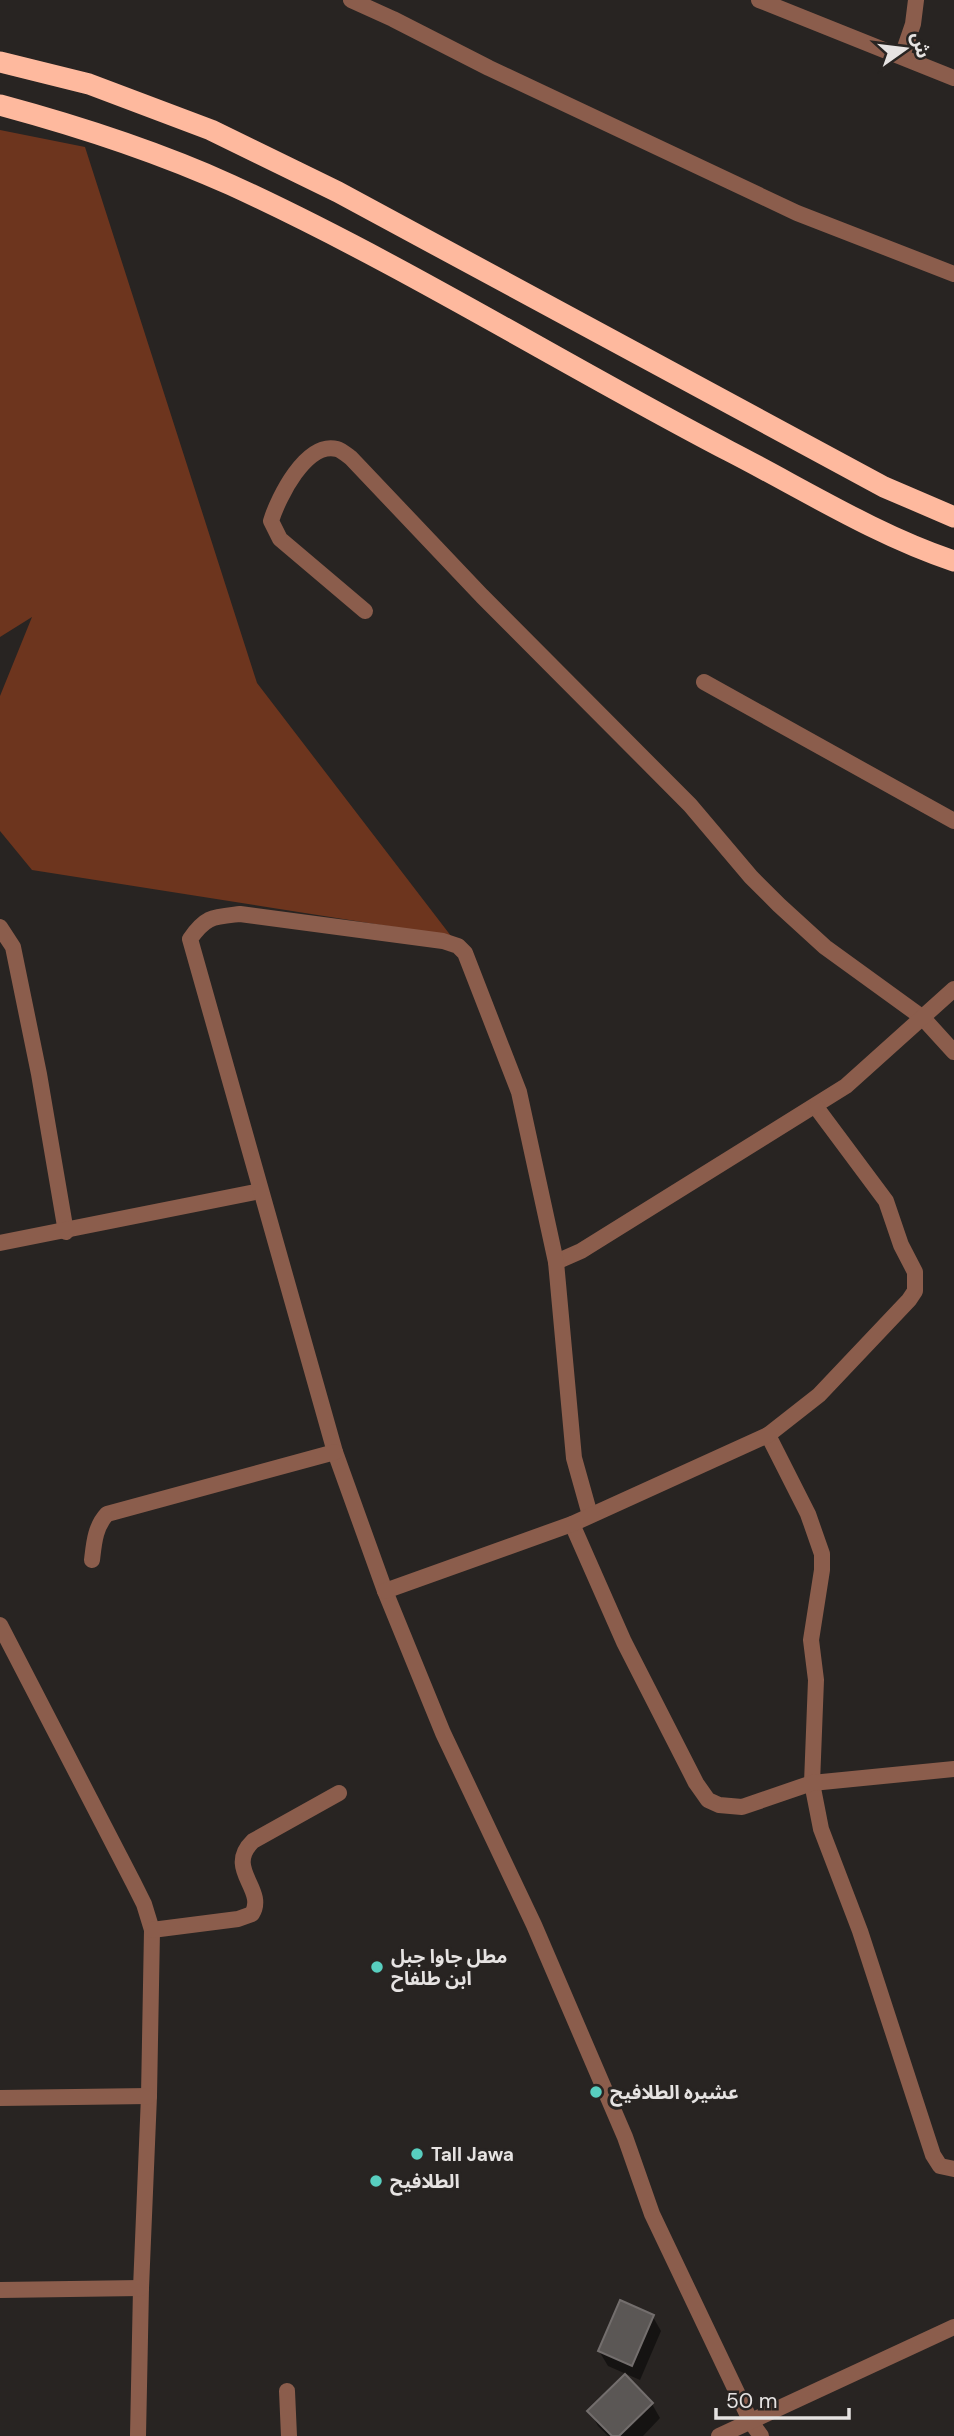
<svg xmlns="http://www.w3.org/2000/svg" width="954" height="2436" viewBox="0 0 954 2436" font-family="'DM Sans','Noto Sans Arabic',sans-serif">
<rect width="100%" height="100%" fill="#282422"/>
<!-- green -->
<polygon fill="#6d351e" points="0,130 85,147 257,683 451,936 32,870 0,831 0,696 32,617 0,637"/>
<!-- shadow -->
<g fill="#0007">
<polygon points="653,2317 661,2331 640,2380 608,2366 599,2351"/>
<polygon points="652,2404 660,2418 643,2436 608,2436 598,2426 590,2411"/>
</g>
<!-- building -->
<g fill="#5b5755" stroke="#736e6d" stroke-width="2">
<polygon points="620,2300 654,2315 632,2366 598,2351"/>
<polygon points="625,2374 653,2403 619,2436 612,2436 587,2411"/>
</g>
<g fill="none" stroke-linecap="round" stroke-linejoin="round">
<!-- street -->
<g stroke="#8b5d4c" stroke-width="16">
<polyline points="351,0 393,19 489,68 797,213 954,274"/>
<polyline points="759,0 954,78"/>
<polyline points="902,56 913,24 916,0"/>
<path d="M365,611L280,539L271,521C278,498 306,441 337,449C341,450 347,455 351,458L482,596L690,805L751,877L779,905L825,947L923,1018L954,1052"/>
<polyline points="704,682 954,821"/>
<polyline points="0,927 13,947 39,1074 66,1232"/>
<polyline points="0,1243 260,1191"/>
<polyline points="556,1262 581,1251 846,1086 954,989"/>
<polyline points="768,1435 808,1514 822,1554 822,1570 811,1640 816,1680 812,1783 821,1829 860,1931 933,2155 940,2166 954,2169"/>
<path d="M590,1515L574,1458L556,1262L519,1092L465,953L458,946L443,941L240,914C213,917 206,916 190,939L335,1452L385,1591L443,1733L534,1925L625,2137L652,2214L751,2422L761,2436"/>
<polyline points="572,1524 624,1642 696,1783 708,1800 719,1805 742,1807 812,1783 954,1769"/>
<path d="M92,1560C94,1543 95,1527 107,1514L335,1452"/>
<polyline points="385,1591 572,1524 768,1435 819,1395 909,1300 915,1291 915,1272 901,1245 886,1201 816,1107"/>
<polyline points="0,1625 133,1882 144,1904 152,1930 149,2096 141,2288 138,2436"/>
<path d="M152,1930L238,1919L252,1914C267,1889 224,1869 253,1841L339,1793"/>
<polyline points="0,2098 149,2096"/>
<polyline points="0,2290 141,2288"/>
<polyline points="287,2391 289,2436"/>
<polyline points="719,2436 954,2327"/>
</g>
<!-- highway -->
<g stroke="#feb99e" stroke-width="21">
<polyline points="0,62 89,84 211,130 338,192 884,487 954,517"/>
<path d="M0,105C78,126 158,152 231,185C403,264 562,364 729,451C803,489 876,535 954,561"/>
</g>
</g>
<!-- markers -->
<g fill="#58cebf" stroke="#282422" stroke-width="2.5">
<circle cx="377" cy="1967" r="7"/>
<circle cx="596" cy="2092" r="7"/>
<circle cx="417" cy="2154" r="7"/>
<circle cx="376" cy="2181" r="7"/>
</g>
<g text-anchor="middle" stroke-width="6" stroke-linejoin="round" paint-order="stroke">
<!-- poi labels -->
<g font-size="19" font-weight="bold" fill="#e6e3e2" stroke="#282422" text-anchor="start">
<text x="391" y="1963">مطل جاوا جبل<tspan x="391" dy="22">ابن طلفاح</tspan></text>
<text x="610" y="2099">عشيره الطلافيح</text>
<text x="431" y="2161">Tall Jawa</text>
<text x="390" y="2188">الطلافيح</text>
</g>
</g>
<!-- north arrow -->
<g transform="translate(905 49) rotate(76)" stroke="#282422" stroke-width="5" paint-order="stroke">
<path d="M0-5L12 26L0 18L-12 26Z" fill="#e6e3e2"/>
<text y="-10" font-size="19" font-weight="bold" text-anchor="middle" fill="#e6e3e2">ش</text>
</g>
<!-- scale -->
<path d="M716 2408v10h133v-10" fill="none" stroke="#e6e3e2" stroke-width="3.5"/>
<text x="726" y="2408" font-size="21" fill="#e6e3e2" stroke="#282422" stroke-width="5" paint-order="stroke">50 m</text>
</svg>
